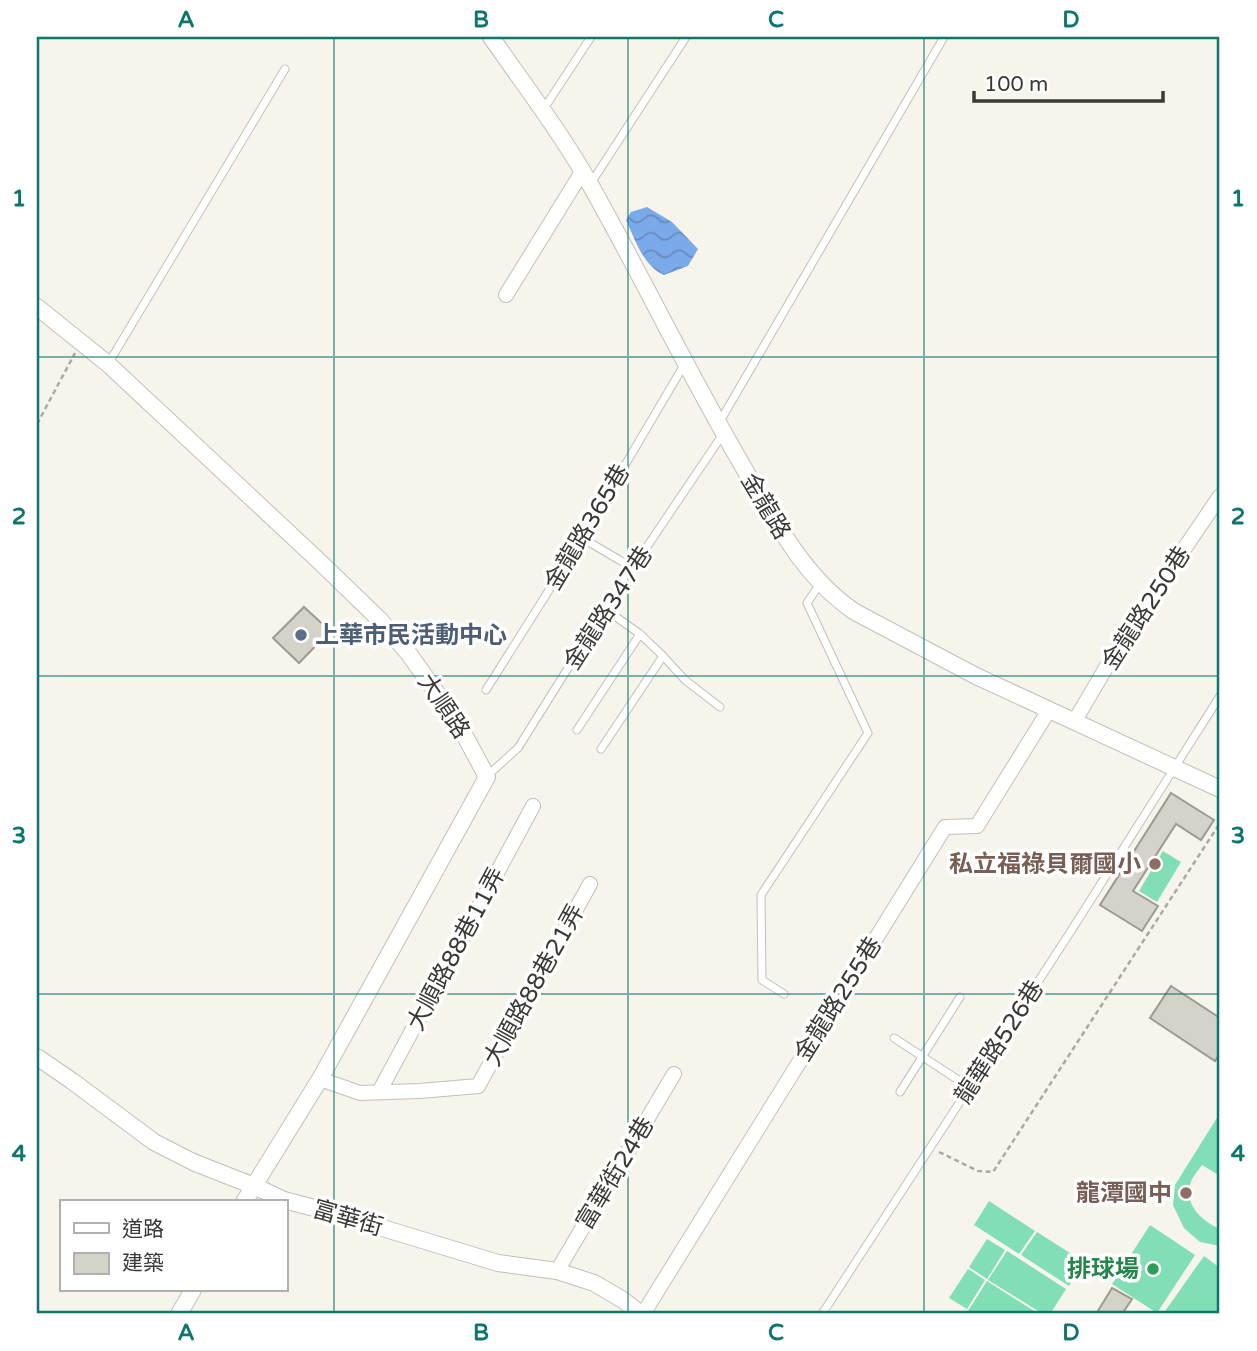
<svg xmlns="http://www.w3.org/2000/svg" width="1257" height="1351" viewBox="0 0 1257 1351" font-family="'Varela Round','Noto Sans TC',sans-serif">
<defs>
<pattern id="water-waves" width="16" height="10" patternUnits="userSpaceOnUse" patternTransform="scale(1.75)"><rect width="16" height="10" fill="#7baaea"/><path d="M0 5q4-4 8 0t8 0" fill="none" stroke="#668bbe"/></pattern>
</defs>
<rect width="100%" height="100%" fill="#f7f5eb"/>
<!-- grass -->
<g fill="#82deb5">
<polygon points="1163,851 1181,862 1157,902 1139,891"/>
<path d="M1220,1113V1176L1202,1165C1198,1171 1191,1178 1190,1185C1184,1206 1204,1222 1220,1229V1246L1200,1242L1184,1228L1173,1205L1175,1185Z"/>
<polygon points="989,1201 1035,1231 1019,1254 974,1225"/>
<polygon points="1150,1225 1195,1255 1157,1313 1112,1284"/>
<polygon points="1037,1232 1084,1262 1069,1286 1021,1255"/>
<polygon points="987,1239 1005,1250 987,1279 969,1267"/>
<polygon points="1007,1251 1066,1289 1050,1314 1043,1314 988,1280"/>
<polygon points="1204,1256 1220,1268 1220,1314 1163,1314"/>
<polygon points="968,1269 985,1280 967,1309 949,1298"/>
<polygon points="987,1281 1039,1314 973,1314 968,1311"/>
</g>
<!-- water -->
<path fill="url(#water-waves)" d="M647,207L672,222L698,249L688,266L664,275C643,266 635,239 626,220L631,212Z"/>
<!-- building -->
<g fill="#d5d3c9" stroke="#9c9a91" stroke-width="2">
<polygon points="304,607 330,631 299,663 273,638"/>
<polygon points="1171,793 1214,820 1201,840 1176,824 1133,891 1158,906 1142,931 1100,905"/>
<polygon points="1171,986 1220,1018 1220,1053 1215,1061 1150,1018"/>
<polygon points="1112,1288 1132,1299 1122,1314 1096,1314"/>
</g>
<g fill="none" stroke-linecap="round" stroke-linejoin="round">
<!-- service casing -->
<g stroke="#c2c0b6" stroke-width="9">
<g id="service">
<polyline points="543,110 591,37"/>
<polyline points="591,183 686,37"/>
<polyline points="108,364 285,69"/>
<polyline points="719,423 944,37"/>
<polyline points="582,538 633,568"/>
<polyline points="605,609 640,634 663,656 685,680 720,707"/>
<polyline points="486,690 582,538 684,365"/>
<polyline points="577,730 640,634"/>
<polyline points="601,749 663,656"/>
<polyline points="487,776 518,748 605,609 723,434"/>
<polyline points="784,994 762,980 761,895 868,733 807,603 820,584"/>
<polyline points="894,1038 969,1087"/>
<polyline points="900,1092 960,997"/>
<polyline points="822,1314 1071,931 1220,696"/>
</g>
</g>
<!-- minor casing -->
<g stroke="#c2c0b6" stroke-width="16">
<g id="minor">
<polyline points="506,295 582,172"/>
<polyline points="1074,722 1123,639 1220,496"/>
<polyline points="320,1079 360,1093 420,1091 478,1086 590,884"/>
<polyline points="379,1092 533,806"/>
<polyline points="557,1271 674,1074"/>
<polyline points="643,1314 945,827 977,826 1049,710"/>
</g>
</g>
<!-- tertiary casing -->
<g stroke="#c2c0b6" stroke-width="18">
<g id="tertiary">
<path d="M491,37C525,86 562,134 591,186C645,282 692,381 748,475C778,526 805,578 855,612L976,676L1220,789"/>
<polyline points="37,307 108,364 321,563 380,620 409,654 458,723 487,777 320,1079 244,1202"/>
<polyline points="37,1057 72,1081 154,1142 193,1162 254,1186 284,1200 333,1213 498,1263 557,1271 594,1283 623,1300 641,1314"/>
<polyline points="179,1314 193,1290"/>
</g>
</g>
<!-- path -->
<g stroke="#aba9a2" stroke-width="2.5" stroke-dasharray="5 3.5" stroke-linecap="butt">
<polyline points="37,424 75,353"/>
<polyline points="939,1152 978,1171 993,1172 1220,823"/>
</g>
<!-- service -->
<use href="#service" stroke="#fff" stroke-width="7"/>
<!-- minor -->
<use href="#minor" stroke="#fff" stroke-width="14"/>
<!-- tertiary -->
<use href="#tertiary" stroke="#fff" stroke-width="16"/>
</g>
<!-- grid -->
<path fill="none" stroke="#0f766e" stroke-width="2" stroke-opacity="0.55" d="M334,37V1314M628,37V1314M924,37V1314M37,357H1220M37,676H1220M37,994H1220"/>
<!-- markers -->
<circle fill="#5c6f8a" stroke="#fff" stroke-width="2.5" cx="301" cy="635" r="7"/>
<g fill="#8d6e63" stroke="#fff" stroke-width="2.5">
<circle cx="1155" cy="864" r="7"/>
<circle cx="1186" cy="1193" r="7"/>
</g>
<circle fill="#2e9e5b" stroke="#fff" stroke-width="2.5" cx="1153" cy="1269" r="7"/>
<g text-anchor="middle" stroke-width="7" stroke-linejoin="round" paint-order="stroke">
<!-- street labels -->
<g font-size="24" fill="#3a3935" stroke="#fff">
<text transform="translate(766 506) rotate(59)" y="8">金龍路</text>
<text transform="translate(587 527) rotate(-59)" y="8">金龍路365巷</text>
<text transform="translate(608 608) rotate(-57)" y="8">金龍路347巷</text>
<text transform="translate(1146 608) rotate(-57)" y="8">金龍路250巷</text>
<text transform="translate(444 706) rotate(56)" y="8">大順路</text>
<text transform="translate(456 949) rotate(-62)" y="8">大順路88巷11弄</text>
<text transform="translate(534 985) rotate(-61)" y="8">大順路88巷21弄</text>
<text transform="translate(838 999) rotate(-58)" y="8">金龍路255巷</text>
<text transform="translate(999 1042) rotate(-57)" y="8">龍華路526巷</text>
<text transform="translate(615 1173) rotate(-59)" y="8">富華街24巷</text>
<text transform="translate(348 1218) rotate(16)" y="8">富華街</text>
</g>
<!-- service labels -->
<g font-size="24" font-weight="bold" fill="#4e5e75" stroke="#fff" text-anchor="start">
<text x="315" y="643">上華市民活動中心</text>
</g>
<!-- education labels -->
<g font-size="24" font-weight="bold" fill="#785e54" stroke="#fff" text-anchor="end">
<text x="1141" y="872">私立福祿貝爾國小</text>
<text x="1172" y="1201">龍潭國中</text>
</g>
<!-- leisure labels -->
<g font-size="24" font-weight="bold" fill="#27864d" stroke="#fff" text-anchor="end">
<text x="1139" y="1277">排球場</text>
</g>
</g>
<!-- border -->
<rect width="1257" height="1351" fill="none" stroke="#ffffff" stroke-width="77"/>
<!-- legend -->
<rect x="60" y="1200" width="228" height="91" fill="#ffffff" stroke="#b0b0ae" stroke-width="2"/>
<rect x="74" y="1223" width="35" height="10" fill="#ffffff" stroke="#b0b0ae" stroke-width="2"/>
<text x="122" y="1236" font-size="21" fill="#3a3935">道路</text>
<rect x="74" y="1253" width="35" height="21" fill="#d5d3c9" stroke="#b0b0ae" stroke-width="2"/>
<text x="122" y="1270" font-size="21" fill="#3a3935">建築</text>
<!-- scale -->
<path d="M974 91v10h189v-10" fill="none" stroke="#3a3935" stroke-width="3.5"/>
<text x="984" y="91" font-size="21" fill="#3a3935" stroke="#ffffff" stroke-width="5" paint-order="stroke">100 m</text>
<rect x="38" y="38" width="1180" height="1274" fill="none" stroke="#0f766e" stroke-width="2.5"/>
<g font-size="23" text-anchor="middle" font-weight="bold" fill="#0f766e">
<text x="186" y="27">A</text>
<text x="481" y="27">B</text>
<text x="776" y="27">C</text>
<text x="1071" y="27">D</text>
<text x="19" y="206">1</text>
<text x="1238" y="206">1</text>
<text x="19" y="524">2</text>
<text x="1238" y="524">2</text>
<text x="19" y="843">3</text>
<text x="1238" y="843">3</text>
<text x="19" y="1161">4</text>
<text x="1238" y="1161">4</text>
<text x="186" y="1340">A</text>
<text x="481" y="1340">B</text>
<text x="776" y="1340">C</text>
<text x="1071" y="1340">D</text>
</g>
</svg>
